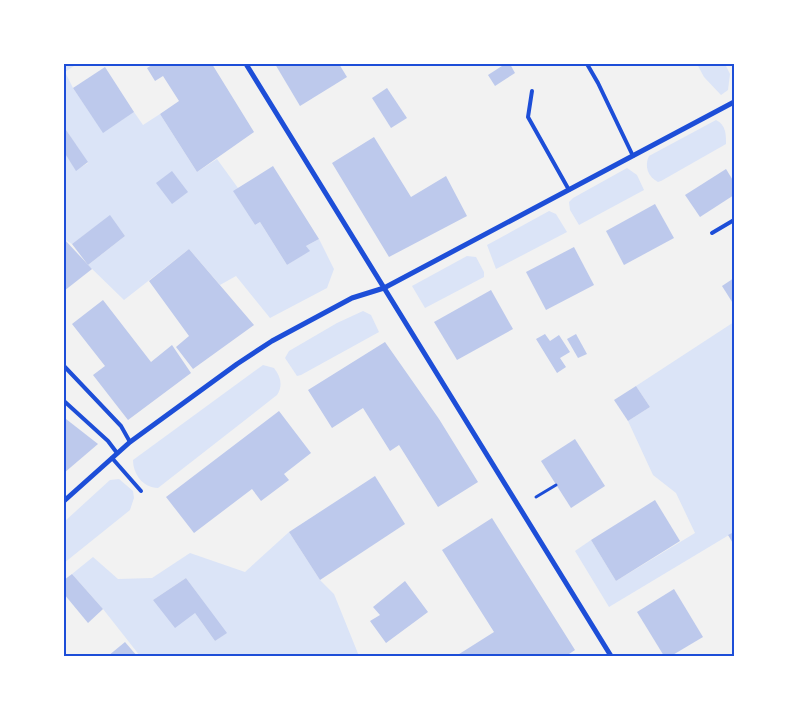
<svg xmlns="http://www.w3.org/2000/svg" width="798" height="720" viewBox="0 0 798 720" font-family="'Roboto Condensed',sans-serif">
<rect width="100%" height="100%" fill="#f2f2f2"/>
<!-- green -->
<g fill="#dbe4f7" fill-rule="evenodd">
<polygon points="64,64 77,64 65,72 73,88 103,132 134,112 143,125 160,114 197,172 217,159 238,188 234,192 255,225 260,222 287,265 309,251 306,246 319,239 334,269 327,288 270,318 236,276 220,285 189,249 124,300 88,265 125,236 110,216 72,244 64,239 64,152 76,170 88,163 64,127"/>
<polygon points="697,64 725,64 730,74 728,90 721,95 704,77"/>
<path d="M716,120C726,125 726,134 726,144L661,181L658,182C648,177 644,166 649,156Z"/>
<polygon points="627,168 637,175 644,190 579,225 570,210 569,202 573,198"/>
<polygon points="549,211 556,214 567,232 496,269 487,245"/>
<polygon points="467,256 476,257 484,272 484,277 425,308 412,286"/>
<polygon points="363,311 371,315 379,332 301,375 297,376 285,358 289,351 337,323"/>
<polygon points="734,322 734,532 609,607 575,551 591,540 616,581 695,533 676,493 653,475 628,421 650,407 636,386"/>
<path d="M263,365L274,368C281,377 283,386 277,395L158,488C143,488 133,474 133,460Z"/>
<polygon points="119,479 133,491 134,498 130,510 64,563 64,522 110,480"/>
<path d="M289,532L320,580L334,594L359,656H140L103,609L72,574L93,557L118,579L152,578L190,553L245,572ZM186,578L226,633L215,641L195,613L153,600Z"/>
</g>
<!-- building -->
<g fill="#bdc9ec">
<polygon points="154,64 212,64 254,132 197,172 160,114 179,101 163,76 155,81 147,68"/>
<polygon points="275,64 339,64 347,77 300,106"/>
<polygon points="505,64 510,64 515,73 495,86 488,75"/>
<polygon points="105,67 134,112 103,133 73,88"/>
<polygon points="387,88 407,118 391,128 372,98"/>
<polygon points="64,127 88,162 76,171 64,152"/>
<polygon points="374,137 411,197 446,176 467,216 389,257 332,163"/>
<polygon points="273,166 319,239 306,246 310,251 287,265 260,222 255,225 233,191"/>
<polygon points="726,169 734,182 734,195 700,217 685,195"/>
<polygon points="172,171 188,192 172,204 156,183"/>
<polygon points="655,204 674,238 624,265 606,231"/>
<polygon points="110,215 125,236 88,265 72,244"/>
<polygon points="64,239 92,269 64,291"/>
<polygon points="574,247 594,285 546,310 526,272"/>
<polygon points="189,249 254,325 193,369 176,347 189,336 149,281"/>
<polygon points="734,278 734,305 722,286"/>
<polygon points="491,290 513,329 457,360 434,322"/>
<polygon points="103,300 151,362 172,345 191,373 128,420 93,375 105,366 72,324"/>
<polygon points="545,334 550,341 559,335 570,352 560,358 566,367 557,373 536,339"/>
<polygon points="576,334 587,354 578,358 567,339"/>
<polygon points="385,342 439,419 478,482 438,507 399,445 390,451 363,408 332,428 308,390"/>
<polygon points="636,386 650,407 628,421 614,400"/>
<polygon points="279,411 311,453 284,474 289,480 261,501 252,489 194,533 166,497"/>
<polygon points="66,419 98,444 64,473 64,421"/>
<polygon points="575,439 605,486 571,508 541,461"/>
<polygon points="375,476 405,524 320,580 289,532"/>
<polygon points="655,500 680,541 616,581 591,540"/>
<polygon points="492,518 575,650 566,656 456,656 494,632 442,550"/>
<polygon points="734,532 734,545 728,535"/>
<polygon points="72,574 103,609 88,623 64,594 64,580"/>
<polygon points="186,578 227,633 215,641 195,613 175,628 153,600"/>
<polygon points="405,581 428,612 386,643 370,621 380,615 373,607"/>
<polygon points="674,589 703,637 671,656 664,656 637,612"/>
<polygon points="125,642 137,656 108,656"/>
</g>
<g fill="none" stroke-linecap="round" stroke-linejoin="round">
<!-- path -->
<polyline stroke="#1d4ed8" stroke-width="3" points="536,497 556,485"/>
<!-- service -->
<g stroke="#1d4ed8" stroke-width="4">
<polyline points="587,64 598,83 633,156"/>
<polyline points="532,91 528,117 569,190"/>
<polyline points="712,233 734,220"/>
<polyline points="64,366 121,426 130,442"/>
<polyline points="64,401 108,441 117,453"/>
<polyline points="112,458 141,491"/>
</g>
<!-- minor -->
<g stroke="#1d4ed8" stroke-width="5">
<polyline points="246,64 611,656"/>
<polyline points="64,501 130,442 237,364 272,341 352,298 384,288 734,102"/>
</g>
</g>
<!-- border -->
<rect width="798" height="720" fill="none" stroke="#ffffff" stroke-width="130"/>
<rect x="65" y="65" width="668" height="590" fill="none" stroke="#1d4ed8" stroke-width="2"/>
</svg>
